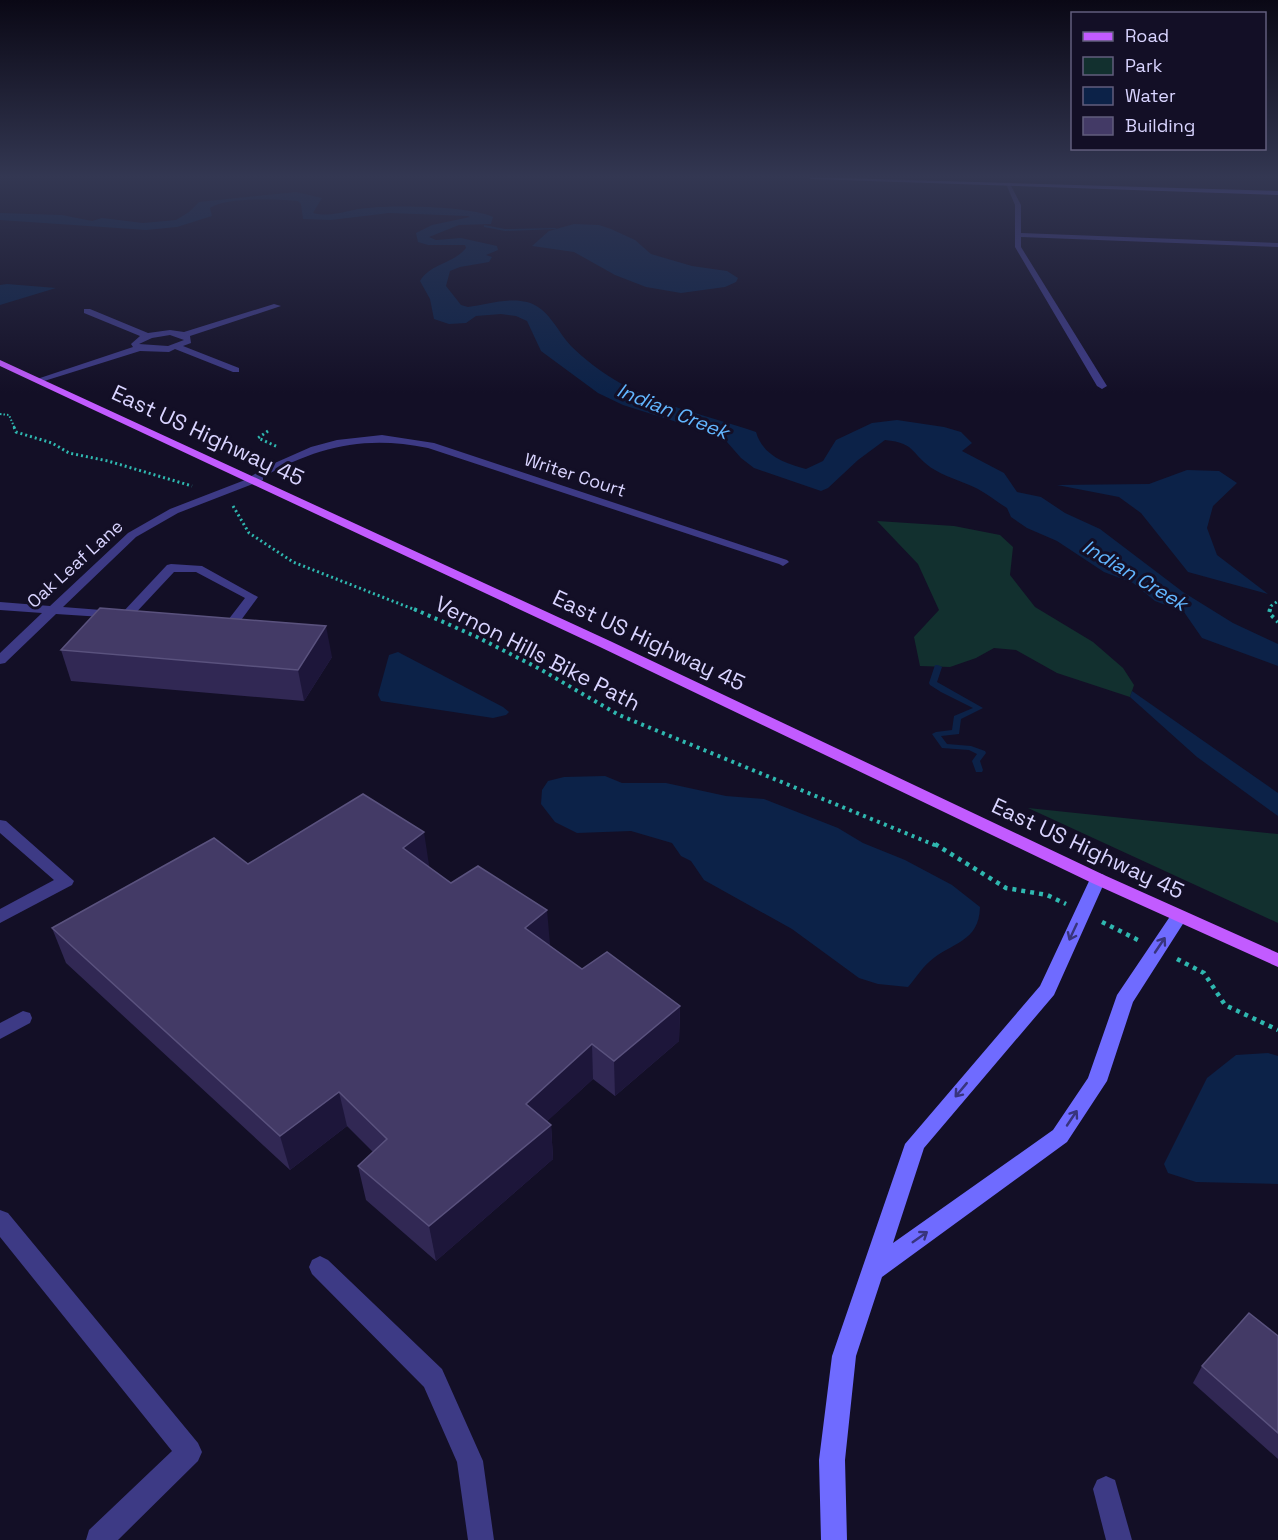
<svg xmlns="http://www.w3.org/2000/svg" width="1278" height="1540" viewBox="0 0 1278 1540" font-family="'Space Grotesk',sans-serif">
<rect width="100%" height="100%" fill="#130f26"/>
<!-- green -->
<g fill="#12302f">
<polygon points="877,521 954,526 1000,535 1013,547 1010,575 1035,607 1093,642 1123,668 1134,685 1130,697 1057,673 1016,650 994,648 976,658 950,667 920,666 914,637 939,610 918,564"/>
<polygon points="1028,808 1278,834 1278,923"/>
</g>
<!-- water -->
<g fill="#0c2248">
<path d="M296,192L322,198L313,213C334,218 348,209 368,208C395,205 469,206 493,217L491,224L459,225L429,237L436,240L461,238L497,246L498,250L486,255L492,257L489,262L460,267L450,271L446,286L461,305L468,307C485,305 509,297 527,302C549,308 557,331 571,346C584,359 600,371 615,380C657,406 710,416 756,432C763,456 785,463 806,469L823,461L836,440L872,423L897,420L944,427L961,432L972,443L962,451L1004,473L1017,492L1041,497L1065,513L1100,529L1183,592L1233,623L1278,644V666L1202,638L1184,612L1155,601L1133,583L1104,572L1057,541L1027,528L1011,517L1007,508C998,503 992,497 983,492C969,483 950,479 935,470C911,456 918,443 885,440L858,460L828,488L821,491L754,468L741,458L720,434L699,429L623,405L598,393L541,351L527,321L516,316L501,314L476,316L466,323L449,324L434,319L430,299L420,281C431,263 453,264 466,248L465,245H428L418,242L416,233L432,225L470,217L468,216L389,213L331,220L303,219L301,204L298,201C278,199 226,197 210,208L212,216L177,227L146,230L0,220V213L62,215L92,221L102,218L143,223L176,220L189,212L199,202Z"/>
<polygon points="574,224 599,225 611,229 635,240 651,254 692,266 727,271 738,278 736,282 725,287 681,293 646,287 615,275 574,252 532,246 549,231"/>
<polygon points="7,284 56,288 0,305 0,285"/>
<polygon points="1187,470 1219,471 1237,483 1213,506 1207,528 1217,555 1268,594 1188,572 1141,513 1119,497 1057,485 1149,484"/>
<polygon points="398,652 503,707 509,712 506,715 493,718 381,701 378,695 389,655"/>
<polygon points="1132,691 1278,793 1278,816 1197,757 1130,697"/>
<path d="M605,776L622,783H666L726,796L764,799L838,828L863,843L905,860L952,885L980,907C979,943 951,942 929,962C921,969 915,979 908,987L878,984L859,978L792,929L704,880L691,861L681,856L672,843L631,831L577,833L555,822L541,804L542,790L548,781L564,777Z"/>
<polygon points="1268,1053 1278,1056 1278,1184 1196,1182 1168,1173 1164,1164 1207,1078 1236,1055"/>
</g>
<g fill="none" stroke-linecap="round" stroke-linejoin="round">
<!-- stream -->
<g fill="#0c2248" fill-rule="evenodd">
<polygon points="484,225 505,229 555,228 557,229 505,231 484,227"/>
<polygon points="935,665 938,665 942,667 937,682 983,708 961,719 959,734 941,736 947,744 971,746 985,751 986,753 980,761 983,770 982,772 976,772 972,761 977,754 969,750 942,748 932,734 936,732 952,730 954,716 973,708 941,692 930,685 929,683"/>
</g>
<!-- path-far3 -->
<polyline stroke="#2fb8b0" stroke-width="2" stroke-dasharray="1.5 2" stroke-linecap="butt" points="0,414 9,415 15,429"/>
<!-- path-far2 -->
<g stroke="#2fb8b0" stroke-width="3" stroke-dasharray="2 3" stroke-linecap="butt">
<polyline points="14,427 16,432 52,443 69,453 108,461 192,486"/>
<polyline points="268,431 258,438 278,447"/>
<polyline points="233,506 249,533 293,562 418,611"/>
<polyline points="1270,611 1271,606 1278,601"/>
</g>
<!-- path-far1 -->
<g stroke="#2fb8b0" stroke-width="4" stroke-dasharray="3 4.5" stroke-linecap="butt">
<polyline points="414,609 477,637 538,668 619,715 937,846"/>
<polyline points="1270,609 1269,613 1278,622"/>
</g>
<!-- path -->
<g stroke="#2fb8b0" stroke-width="4.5" stroke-dasharray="4 5" stroke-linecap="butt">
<polyline points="935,844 1006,888 1047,895 1066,904"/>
<polyline points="1102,922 1138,940"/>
<polyline points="1177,959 1204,973 1225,1005 1278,1030"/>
</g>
<!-- lane -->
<g fill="#3d3a85" fill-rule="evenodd">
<polygon points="171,564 202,566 258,597 236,627 226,627 225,624 245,598 196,572 174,572 130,619 122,619 120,616 122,613 167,565"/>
<polygon points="0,820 6,821 74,881 72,885 0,923 0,909 54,880 0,833"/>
<polygon points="23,1011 30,1013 32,1018 30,1023 0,1039 0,1023"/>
<polygon points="0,1210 8,1213 198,1443 202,1452 198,1461 118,1540 86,1540 89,1530 172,1451 0,1237"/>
<polygon points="320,1256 328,1260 442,1369 483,1461 494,1540 468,1540 457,1462 424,1387 312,1274 309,1267 312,1260"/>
<polygon points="1106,1476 1115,1480 1132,1540 1106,1540 1093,1489 1097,1480"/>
</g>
<!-- street -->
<g fill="#3d3a85" fill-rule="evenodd">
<polygon points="1009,182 1021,205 1021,233 1278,243 1278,247 1021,237 1021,247 1107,386 1102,389 1097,386 1015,247 1015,205 1006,184"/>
<path d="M274,304L281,306L190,336L191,343L183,346L239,368V372H233L175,349L169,352L140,351L41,382L34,380L133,347L131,344L140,336L84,313V309H90L148,333L170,330L184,332ZM170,335L184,340L168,346L139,344L152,338Z"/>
<path d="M382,435L434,443L787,560L789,562L783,566L779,564L428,448C366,435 318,446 263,477V480L178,513L136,537L63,607L114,611L120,615L118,618L56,614L5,663L0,664V653L42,613L0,610V602L50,606L128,533L170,509L245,480L268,466L311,447L337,440Z"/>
</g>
<!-- secondary -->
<g fill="#6f6bff" fill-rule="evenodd">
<polygon points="808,177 1278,191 1278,195 811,179"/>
<polygon points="1098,873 1104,875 1106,879 1054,995 924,1148 893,1243 1053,1130 1088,1078 1117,995 1173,912 1185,912 1188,916 1133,1002 1107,1081 1067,1142 882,1277 856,1356 845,1460 847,1540 821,1540 819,1460 832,1356 905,1144 1040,986 1090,879 1092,875"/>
</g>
<!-- primary -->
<polygon fill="#c25bff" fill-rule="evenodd" points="0,360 610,641 1104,875 1278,953 1278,967 1092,883 600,647 0,366"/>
</g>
<!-- wall -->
<g fill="#312854">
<polygon points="61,650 332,657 304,701 71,681"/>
<polygon points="248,864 429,865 428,866 451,883 550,944 549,945 582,969 680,1006 679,1041 615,1096 593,1079 547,1121 551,1125 553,1159 436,1261 366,1200 358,1166 373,1152 347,1126 290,1170 66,963 52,928"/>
<polygon points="1278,1336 1278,1459 1193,1383 1202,1366"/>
</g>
<!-- shaded-wall -->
<g fill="#1d163a">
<polygon points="326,626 332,657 304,701 298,670"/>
<polygon points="424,832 429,865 408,882 403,848"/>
<polygon points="547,910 550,944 528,963 525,928"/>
<polygon points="680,1006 679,1041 615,1096 614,1061"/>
<polygon points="592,1044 593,1079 529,1138 526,1104"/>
<polygon points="339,1092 347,1126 290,1170 280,1136"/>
<polygon points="551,1125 553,1159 436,1261 429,1226"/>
</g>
<!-- building -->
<g fill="#433a66" stroke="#5a527e" stroke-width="1.5">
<polygon points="100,608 326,626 298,670 61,650"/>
<polygon points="363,794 424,832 403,848 451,883 478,866 547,910 525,928 582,969 607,952 680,1006 614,1061 592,1044 526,1104 551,1125 429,1226 358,1166 387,1139 339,1092 280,1136 52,928 214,838 248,864"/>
<polygon points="1249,1313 1278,1336 1278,1433 1202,1366"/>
</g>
<!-- one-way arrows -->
<defs><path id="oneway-shaft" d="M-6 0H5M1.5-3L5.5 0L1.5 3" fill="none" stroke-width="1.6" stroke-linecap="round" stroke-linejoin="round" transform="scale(1.5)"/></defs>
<g stroke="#38347d">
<use href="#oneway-shaft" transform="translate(1073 932) rotate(115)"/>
<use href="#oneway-shaft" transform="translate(1160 945) rotate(-56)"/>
<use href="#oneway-shaft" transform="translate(961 1090) rotate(130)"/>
<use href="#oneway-shaft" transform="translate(1072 1118) rotate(-56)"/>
<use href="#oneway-shaft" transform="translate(920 1237) rotate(-35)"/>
</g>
<!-- sky -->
<linearGradient id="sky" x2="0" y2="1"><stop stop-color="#0a0815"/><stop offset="0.45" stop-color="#333752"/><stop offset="1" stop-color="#333752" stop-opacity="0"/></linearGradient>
<rect width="1278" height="393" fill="url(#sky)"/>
<g text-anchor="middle" stroke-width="6" stroke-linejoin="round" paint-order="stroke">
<!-- far-street labels -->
<g font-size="18" fill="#d9d4ff" stroke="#130f26">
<text transform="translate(575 475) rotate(18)" y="6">Writer Court</text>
<text transform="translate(75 564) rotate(-42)" y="6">Oak Leaf Lane</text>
</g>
<!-- far-water labels -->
<g font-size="20" font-style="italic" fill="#62b6ff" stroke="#130f26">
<text transform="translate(673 411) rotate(22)" y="7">Indian Creek</text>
<text transform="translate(1135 575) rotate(31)" y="7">Indian Creek</text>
</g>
<!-- street labels -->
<g font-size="22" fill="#d9d4ff" stroke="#130f26">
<text transform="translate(208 435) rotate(25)" y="8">East US Highway 45</text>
<text transform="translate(649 640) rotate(25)" y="8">East US Highway 45</text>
<text transform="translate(538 653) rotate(27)" y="8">Vernon Hills Bike Path</text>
<text transform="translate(1088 848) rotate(25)" y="8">East US Highway 45</text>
</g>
</g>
<!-- legend -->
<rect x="1071" y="12" width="195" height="138" fill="#130f26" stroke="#625e7d" stroke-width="1.5"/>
<rect x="1083" y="32" width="30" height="9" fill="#c25bff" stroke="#625e7d" stroke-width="1.5"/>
<text x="1125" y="42" font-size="18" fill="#d9d4ff">Road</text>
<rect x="1083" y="57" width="30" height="18" fill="#12302f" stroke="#625e7d" stroke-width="1.5"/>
<text x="1125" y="72" font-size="18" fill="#d9d4ff">Park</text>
<rect x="1083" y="87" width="30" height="18" fill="#0c2248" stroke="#625e7d" stroke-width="1.5"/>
<text x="1125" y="102" font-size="18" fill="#d9d4ff">Water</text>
<rect x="1083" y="117" width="30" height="18" fill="#433a66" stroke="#625e7d" stroke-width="1.5"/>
<text x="1125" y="132" font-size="18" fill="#d9d4ff">Building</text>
</svg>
